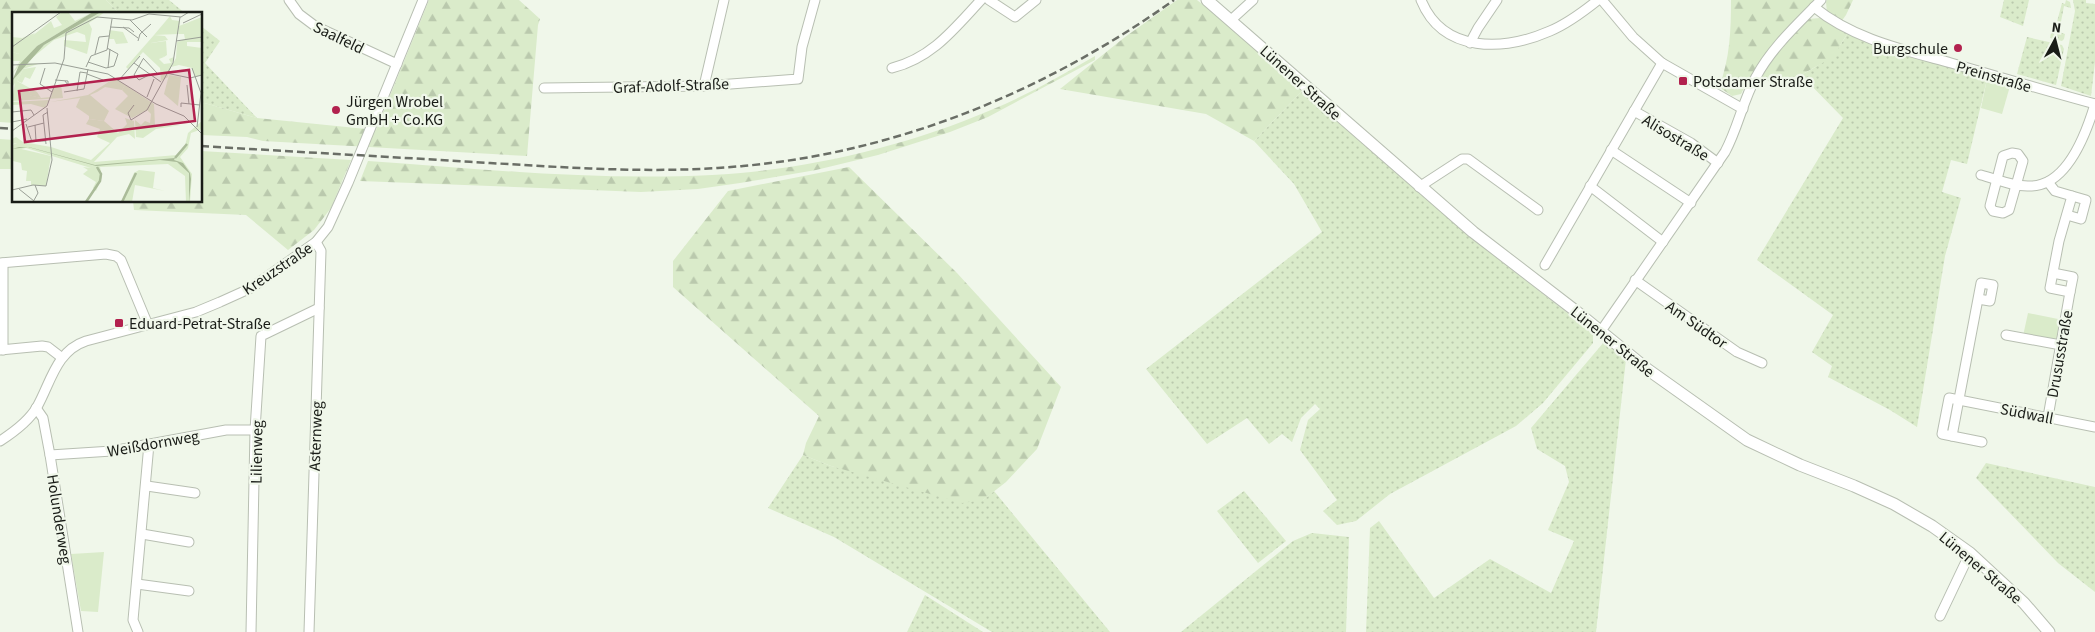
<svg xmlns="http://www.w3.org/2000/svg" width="2095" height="632" viewBox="0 0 2095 632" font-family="'Source Sans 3',sans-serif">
<defs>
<pattern id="grass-dots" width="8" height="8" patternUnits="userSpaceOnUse" patternTransform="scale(1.25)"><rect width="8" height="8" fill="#daebca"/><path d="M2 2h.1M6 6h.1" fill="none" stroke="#bac9ad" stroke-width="1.8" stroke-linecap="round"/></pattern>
<pattern id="forest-firs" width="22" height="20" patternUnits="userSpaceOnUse" patternTransform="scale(1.25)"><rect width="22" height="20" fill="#daebca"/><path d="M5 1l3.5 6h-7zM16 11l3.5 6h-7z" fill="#bac9ad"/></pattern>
</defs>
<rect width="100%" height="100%" fill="#f0f7ea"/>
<!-- grass -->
<g fill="url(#grass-dots)">
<polygon points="106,0 169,0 186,14 120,14"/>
<polygon points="2004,0 2029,0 2023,26 2000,17"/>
<polygon points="2066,0 2070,2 2071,8 2064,6 2059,32 2065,34 2064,39 2062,41 2050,38 2051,33 2054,33 2062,3 2065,4"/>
<polygon points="2073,0 2086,0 2086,3 2095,4 2095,62 2091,96 2061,86 2075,11"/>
<polygon points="201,26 220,41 205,63 257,118 201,102"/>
<path d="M1847,34L1987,79L1967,164L1951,160L1942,192L1961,198L1945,256L1917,427L1890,410L1828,377L1832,366L1812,352L1833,315L1757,260L1843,118L1801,75C1822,64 1836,55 1847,34Z"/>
<polygon points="2027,37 2062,45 2064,49 2056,85 2017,74"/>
<polygon points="1302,91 1471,238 1593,333 1593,343 1543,403 1516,426 1390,494 1356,521 1337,525 1323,511 1337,500 1300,450 1308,420 1320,409 1315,404 1301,418 1292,442 1282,434 1269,444 1247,418 1207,444 1146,369 1322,232 1294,184 1254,141"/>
<polygon points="1604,342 1626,359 1596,632 1366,632 1370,528 1379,521 1434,598 1490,559 1551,593 1574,541 1548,530 1569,482 1565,466 1537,449 1531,428"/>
<polygon points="803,455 831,466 983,500 994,491 1110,632 992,632 834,537 768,508"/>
<polygon points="1986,463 2095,487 2095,592 2058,563 1976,478"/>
<polygon points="1244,491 1286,541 1258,563 1217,511"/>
<polygon points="1312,533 1349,537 1346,632 1181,632 1293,541"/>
<polygon points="925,595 983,632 907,632"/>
</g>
<!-- forest -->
<g fill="url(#forest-firs)">
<polygon points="0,0 106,0 120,14 14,14 14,123 0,122"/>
<polygon points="429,0 519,0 540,19 538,25 527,156 263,141 247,137 201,135 201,102 257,118 376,130"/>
<polygon points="1177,0 1197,0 1222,20 1302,91 1254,141 1206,114 1060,89 1125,37"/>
<path d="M1731,0H1814C1784,31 1761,54 1741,94L1732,96L1719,87C1730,59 1731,30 1731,0Z"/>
<polygon points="1827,0 1853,0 1846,15 1841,22 1827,13 1826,2"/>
<polygon points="1820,18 1847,34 1833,57 1801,75 1773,83 1759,77 1778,50 1808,19"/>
<path d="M1095,56V60L988,117L950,132L878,155L816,170L740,183L698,189L641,192L360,181L368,161C482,169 598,181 712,175C806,170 904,147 991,110C1027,95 1061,76 1095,56Z"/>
<polygon points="0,139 14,140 14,169 0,169"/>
<polygon points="201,151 351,160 331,208 314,230 288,250 246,215 134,210 133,201 201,201"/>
<polygon points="849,167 957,273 1061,387 1037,449 1006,482 983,500 962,503 831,466 803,455 806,443 819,416 673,287 673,261 728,191"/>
</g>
<!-- green -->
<g fill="#daebca">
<polygon points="1987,79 2010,86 2002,114 1981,108"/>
<polygon points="2028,313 2063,320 2059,337 2054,341 2023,336"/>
<polygon points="104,552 98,612 81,611 71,554"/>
</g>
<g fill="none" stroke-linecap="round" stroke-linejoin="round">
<!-- minor casing -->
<g stroke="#b8bfb2" stroke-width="11">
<g id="minor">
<polyline points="289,0 299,14 315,26 397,64"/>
<polyline points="989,0 1015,17 1036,0"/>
<path d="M1421,0C1443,54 1504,51 1550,31C1567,24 1583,12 1598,0"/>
<polyline points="1602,0 1633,37 1662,63 1743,109"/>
<path d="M1814,7C1853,39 1904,50 1951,63C1999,77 2047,91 2095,104"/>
<polyline points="1231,20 1253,0"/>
<polyline points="1470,43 1478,28 1497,0"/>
<path d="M892,68C932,58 954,29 981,0"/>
<polyline points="704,86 724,0"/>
<polyline points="544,88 704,86 798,79 802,47 815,0"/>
<polyline points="1634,111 1691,143 1718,163"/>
<polyline points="1611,150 1691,203"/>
<polygon points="2012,153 2018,154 2023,161 2009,210 2003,213 1993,211 1990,206 2003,156"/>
<path d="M1981,175C1996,179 2014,187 2030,186C2067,186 2086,134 2095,104"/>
<polyline points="1590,186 1663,242"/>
<polyline points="1419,187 1462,159 1468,159 1538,210"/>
<polyline points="2067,215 2081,219 2086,200 2072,196"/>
<polyline points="0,263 106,254 116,256 121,260 148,325"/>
<polyline points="3,263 3,350"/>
<polyline points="1545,265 1662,63"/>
<polyline points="2053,273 2073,277 2070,292"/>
<polyline points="1635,280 1737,352 1762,363"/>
<path d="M1601,331L1725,152C1738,128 1743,100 1756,77C1772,47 1798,24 1821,0"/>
<polyline points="2006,335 2061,345"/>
<polyline points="0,350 42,346 48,347 61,357"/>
<polyline points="36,408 43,418 50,455 78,632"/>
<polyline points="2048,417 2070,292 2050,288 2059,241 2072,196 2055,191 2048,182"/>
<polyline points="1952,436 1981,283 1993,285 1990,301 1978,299"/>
<path d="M0,441C14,432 29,421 37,407C51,382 56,351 86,341L196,312L220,302L251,288L316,242L328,227L348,183L423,0"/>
<polyline points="1982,442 1942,434 1949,398 2095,427"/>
<polyline points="50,455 112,451 226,430 255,430"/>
<polyline points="147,486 195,493"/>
<polyline points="142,534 189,542"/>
<polyline points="137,584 189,591"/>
<polyline points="1940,616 1970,553"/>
<polyline points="138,632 133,620 149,444"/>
<polyline points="251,632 255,430 261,336 319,308"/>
<polyline points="309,632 321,251 316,242"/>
</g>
</g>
<!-- major casing -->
<g stroke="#b8bfb2" stroke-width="13">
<polyline id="major" points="1207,0 1473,232 1577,312 1647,369 1747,440 1800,465 1854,486 1894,504 1932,526 1970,553 2024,603 2049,632"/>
</g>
<!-- minor -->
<use href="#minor" stroke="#fff" stroke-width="9"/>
<!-- major -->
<use href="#major" stroke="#fff" stroke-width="11"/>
<!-- rail -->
<g stroke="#6a6e66" stroke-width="2.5" stroke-dasharray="8 4" stroke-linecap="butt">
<polyline points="0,128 14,129"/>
<path d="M201,146C298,152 394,157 490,163C574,168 659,174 743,166C899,152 1048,90 1174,0"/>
</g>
</g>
<!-- markers -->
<g fill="#b2214e" stroke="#f0f7ea" stroke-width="2">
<circle cx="1958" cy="48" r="5"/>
<rect x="1678" y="76" width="10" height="10" rx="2.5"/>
<circle cx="336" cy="110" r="5"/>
<rect x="114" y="318" width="10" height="10" rx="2.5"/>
</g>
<g text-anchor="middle" stroke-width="4.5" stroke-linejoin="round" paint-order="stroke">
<!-- street labels -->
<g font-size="16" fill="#191c17" stroke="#f0f7ea">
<text transform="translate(339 37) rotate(26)" y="6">Saalfeld</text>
<text transform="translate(1994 76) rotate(16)" y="6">Preinstraße</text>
<text transform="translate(1301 82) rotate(42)" y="6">Lünener Straße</text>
<text transform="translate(671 85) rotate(-2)" y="6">Graf-Adolf-Straße</text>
<text transform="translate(1676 137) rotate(31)" y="6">Alisostraße</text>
<text transform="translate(277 268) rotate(-34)" y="6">Kreuzstraße</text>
<text transform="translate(1697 324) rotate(35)" y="6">Am Südtor</text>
<text transform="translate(1613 341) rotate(39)" y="6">Lünener Straße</text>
<text transform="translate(2059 354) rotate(-80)" y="6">Drususstraße</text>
<text transform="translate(2027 413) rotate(11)" y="6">Südwall</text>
<text transform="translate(315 436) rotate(-88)" y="6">Asternweg</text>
<text transform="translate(153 443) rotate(-10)" y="6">Weißdornweg</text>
<text transform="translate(256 452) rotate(-89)" y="6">Lilienweg</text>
<text transform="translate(60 519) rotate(81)" y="6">Holunderweg</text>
<text transform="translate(1981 567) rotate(40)" y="6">Lünener Straße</text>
</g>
<!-- poi labels -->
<g font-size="16" fill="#191c17" stroke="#f0f7ea" text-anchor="start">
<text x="1948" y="54" text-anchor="end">Burgschule</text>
<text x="1693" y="87">Potsdamer Straße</text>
<text x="346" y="107">Jürgen Wrobel<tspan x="346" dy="18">GmbH + Co.KG</tspan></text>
<text x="129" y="329">Eduard-Petrat-Straße</text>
</g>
</g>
<!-- overview -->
<g transform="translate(12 12)">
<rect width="190" height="190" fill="#f0f7ea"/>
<path d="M50,0H56L63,9L81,0L25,34L0,62L8,49H0L1,40L6,42L14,29L39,9L42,16L50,13L44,5ZM89,0H93L77,11L80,17L75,42L52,34V28L74,30L73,23L65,20L42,28L14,51L26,52L11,57L5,69L25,80L29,86L16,83L18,80L3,71L0,75V69L11,53L32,33ZM158,4L160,8L168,9L166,22L142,23ZM154,29L155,43L152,45L141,37L139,31ZM157,63L169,65L166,94L152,82ZM113,73L142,92L143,114L169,113L144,117L131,126L124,125L123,108L129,113L133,109L138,111L139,102L135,98L120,106L103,97L116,84L110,78ZM113,106L122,109L123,127L117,122L105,125L82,150L165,143L173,134L176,121L190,109V117L179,121L176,136L168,145L180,162L178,190H174L173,164L156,152L88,155L90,165L84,179L81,176L84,170L71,162L76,158L71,155L79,156L14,136L0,139V133L5,131L0,132V127L4,125L11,130L39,135L79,148L98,131L85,125L88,117L74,112L77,107L92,109L106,121L115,112ZM127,158L143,160L141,176L153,179L123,173L120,190H109L122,161Z" fill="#daebca"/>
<path d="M190,5V30H175V34L190,36V63L183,65L180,56L167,53L159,55L164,46L165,30L173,27L172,22H166L167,14ZM40,18L41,21L17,40L22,33L16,37V32ZM97,18L111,20L116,31L104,32L102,27H97ZM23,21L6,42L1,40L0,25L10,26ZM142,23L153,24L156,28L139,31L152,45L147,47L152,52L159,51L157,47L162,45L156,65L149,69L148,56L131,40L116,57L114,55ZM24,55L18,67L13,65L10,71L5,69L11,57ZM103,66L113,73L110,78L93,75L85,80L78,83L97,99L92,109L77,107V104L64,95L68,86L38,90L76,83ZM3,70L18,80L17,83L29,86L39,85L42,73H49L51,86L0,89ZM37,88L33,96L19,92L0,93V90Z" fill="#daebca"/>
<path d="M5,136L39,144L34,174L19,173V169H14L15,159L10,158L9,151L1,149V154L0,151V139Z" fill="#daebca"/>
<path d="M81,0H89L32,33L0,69L7,53L25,34ZM7,135H17L83,153L163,146L162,148L171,151L178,161L179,167L177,190V161L165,150L148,148L84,154L16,135L0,137Z" fill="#ab9"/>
<path fill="none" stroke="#ab9" stroke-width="2.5" d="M163,146L175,132M74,190L88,169L89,162L85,155M110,190L124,161"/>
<path fill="none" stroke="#9a9f96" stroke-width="1" d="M118,8L135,25M171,11L190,2M98,15L117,16L122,20M111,15L126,26M126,29L128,22L139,12M164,29L190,25M0,35L49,0M83,42L87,25L97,24M131,46L145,61M131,47L122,63L127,68L137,63M76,50L94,56L102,54L106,42L95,36M122,51L149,70M0,53L43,51L96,62L144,92L172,104L190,122M74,55L79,44L95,38L100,7M33,56L28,72L40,80M96,56L98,37M180,56L189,81L185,115M154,61L178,66L190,63M75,62L91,68M43,68L56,69V73L53,69M107,68L128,44M175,73L177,92M65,79L68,60L75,61M52,80L72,77L76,57M135,85L142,67M122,93L116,101L119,108L135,98L161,51L168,5M169,95V91L188,93M0,100L19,98L22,103M0,110L15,107M14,112L20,130M23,113L24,129H34M16,115L32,111M0,119L35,94L52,47L54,21L85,5L120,8L137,2L169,5L177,0M34,132L31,103L36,100M7,177L22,189M0,178L21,173L34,174L40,148L35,96M21,190L26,181L23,173"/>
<path fill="#b2214e" fill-opacity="0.15" stroke="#b2214e" stroke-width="2.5" d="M177,58L183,109L13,130L7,79Z"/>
<rect width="190" height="190" fill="none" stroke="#191c17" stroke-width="2.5"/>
</g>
<!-- north arrow -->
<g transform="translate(2055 40) rotate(7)" stroke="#f0f7ea" stroke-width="4" paint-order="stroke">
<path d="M0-4L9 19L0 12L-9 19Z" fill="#191c17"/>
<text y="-8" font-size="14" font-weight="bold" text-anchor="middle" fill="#191c17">N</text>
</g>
</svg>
